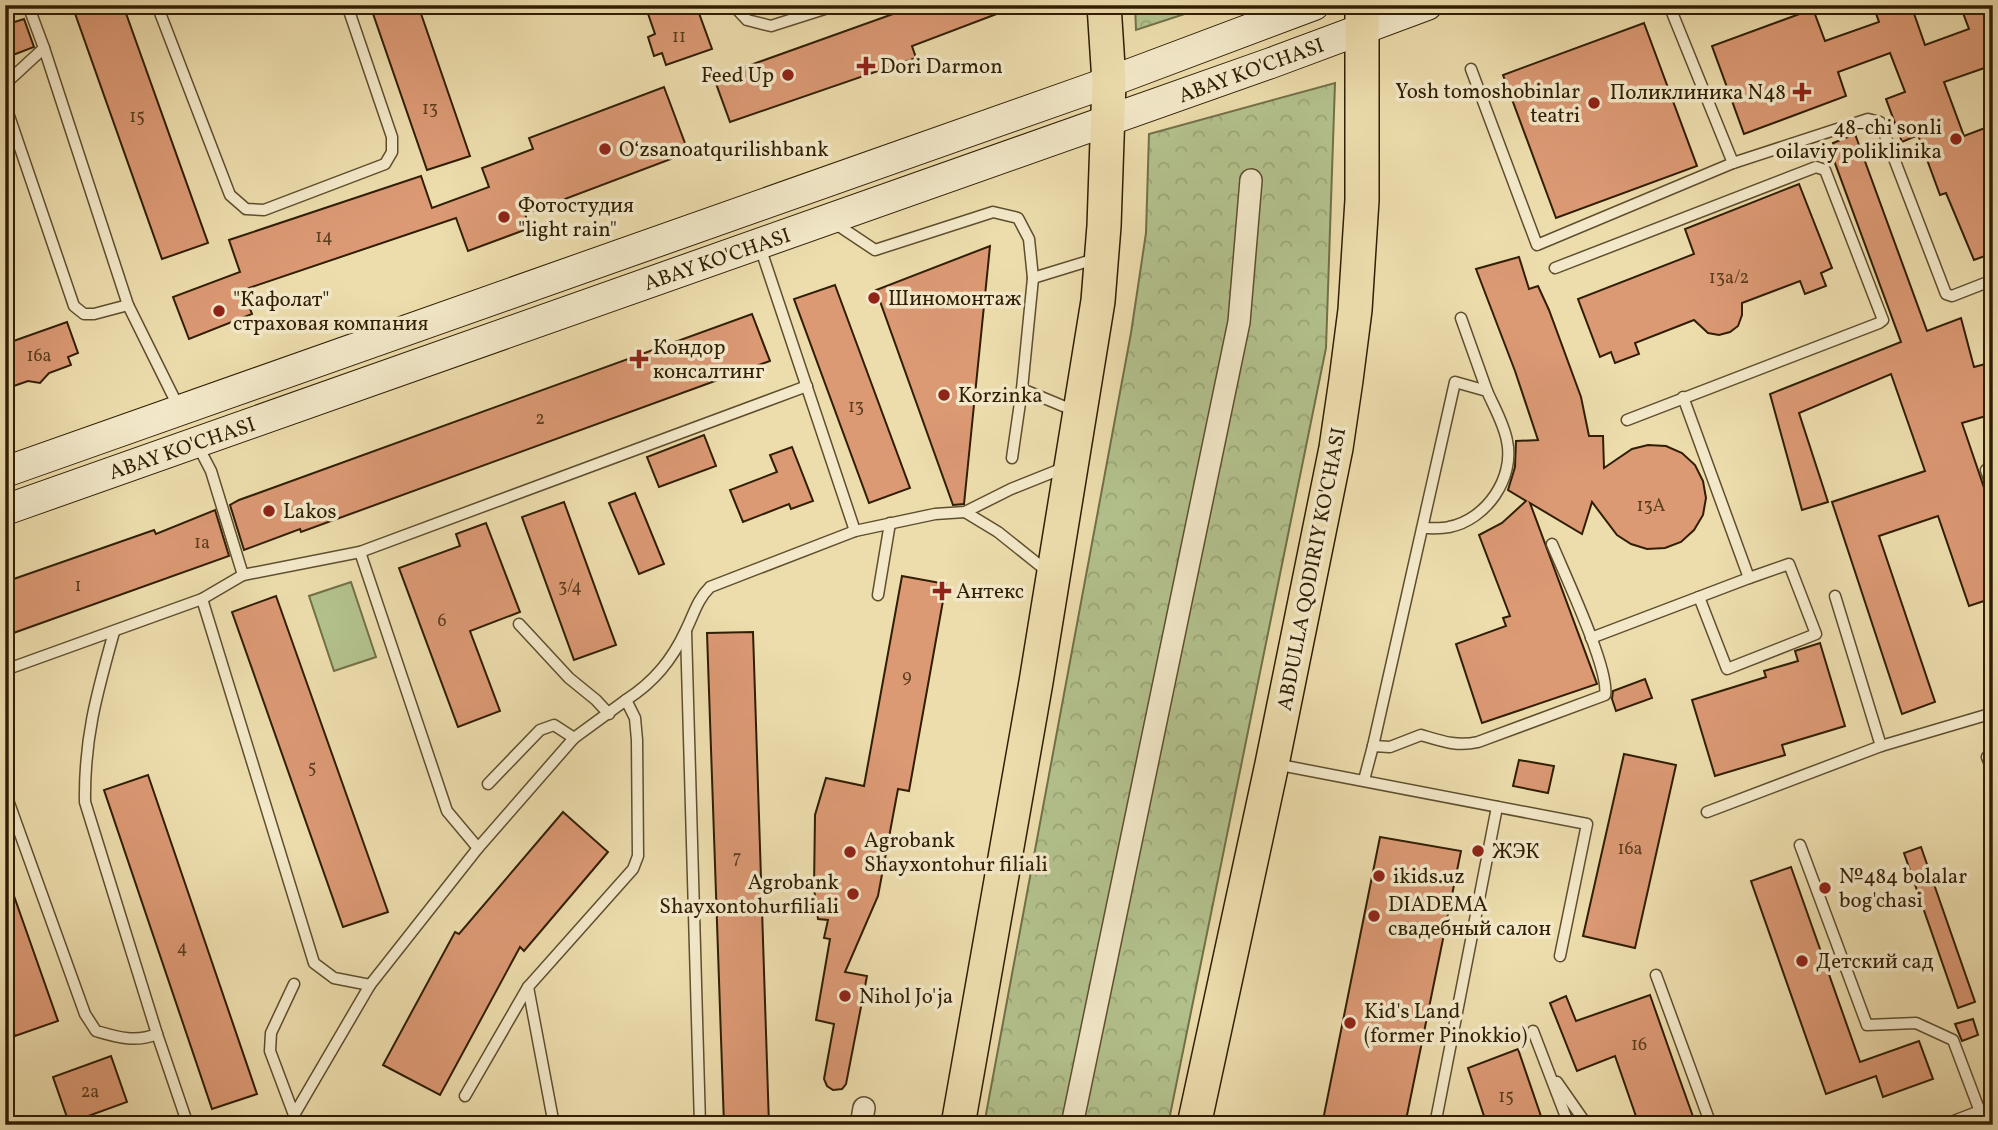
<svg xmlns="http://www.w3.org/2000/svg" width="1998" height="1130" viewBox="0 0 1998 1130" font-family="Vollkorn,serif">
<defs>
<pattern id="forest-crowns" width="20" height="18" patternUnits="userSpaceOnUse" patternTransform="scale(1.75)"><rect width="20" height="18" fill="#b3c28e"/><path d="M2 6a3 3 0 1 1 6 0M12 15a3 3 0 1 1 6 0" fill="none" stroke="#9aa679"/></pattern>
</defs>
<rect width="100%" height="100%" fill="#edddad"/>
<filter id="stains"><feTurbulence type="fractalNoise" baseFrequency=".00286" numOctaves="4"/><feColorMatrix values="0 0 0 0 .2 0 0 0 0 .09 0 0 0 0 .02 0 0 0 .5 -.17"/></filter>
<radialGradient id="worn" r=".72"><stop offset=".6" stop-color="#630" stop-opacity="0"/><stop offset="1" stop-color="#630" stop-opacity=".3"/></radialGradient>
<!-- forest -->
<g fill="url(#forest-crowns)" stroke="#727048" stroke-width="2">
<polygon points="1135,5 1212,5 1136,30"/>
<polygon points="1335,83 1326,348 1168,1125 984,1125 1131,333 1146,233 1149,134"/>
</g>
<!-- pitch -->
<polygon fill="#b3c28e" stroke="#727048" stroke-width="2" points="351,582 376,657 334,671 309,596"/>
<!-- building -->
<g fill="#db9974" stroke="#301e03" stroke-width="2">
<polygon points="72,5 123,5 208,243 162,259"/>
<polygon points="370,5 418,5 470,156 427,170"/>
<polygon points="645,5 696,5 712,49 666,65 662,53 654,56 648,37 655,34"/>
<polygon points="918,5 1015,7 912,46 916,58 730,122 714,78"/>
<polygon points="1873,5 1911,5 1925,45 1969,29 1960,5 1993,5 1993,65 1944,82 1964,136 1993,125 1993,253 1974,260 1946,193 1940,195 1918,135 1902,142 1886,99 1905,92 1890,53 1838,72 1846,96 1744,134 1712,46 1813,9 1825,41 1879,22"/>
<polygon points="24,19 34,47 5,58 5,25"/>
<polygon points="1644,23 1697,166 1556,218 1503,75"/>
<polygon points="664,87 686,146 668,153 671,159 525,214 530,228 468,251 456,218 243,290 252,314 189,339 173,297 240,272 229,240 421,176 432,208 489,187 482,168 533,149 529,138"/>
<polygon points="1855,134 1927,331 1961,318 1974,367 1993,362 1993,414 1962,423 1993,514 1993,598 1969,606 1938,516 1879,536 1935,702 1902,714 1832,502 1925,471 1891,374 1799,413 1828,502 1802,510 1770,394 1901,342 1832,155 1837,153 1833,143"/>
<polygon points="1799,184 1832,268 1821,273 1826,286 1805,294 1800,281 1742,303 1742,315 1738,326 1730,332 1719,335 1708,333 1694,320 1635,343 1639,354 1615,363 1611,352 1600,357 1578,299 1694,254 1685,229"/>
<polygon points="990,246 964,504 953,505 876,290"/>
<polygon points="1519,257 1529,289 1538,286 1549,310 1581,397 1589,436 1603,436 1604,468 1632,449 1648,445 1666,446 1682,453 1695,465 1703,481 1706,498 1703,515 1694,530 1681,542 1665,548 1647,549 1631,544 1617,535 1592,502 1582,534 1530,503 1597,684 1482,723 1456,644 1506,626 1503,618 1510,616 1479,535 1502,523 1526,501 1508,490 1515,467 1516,441 1538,440 1515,371 1476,269"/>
<polygon points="835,285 910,488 869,503 794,299"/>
<polygon points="752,314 770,361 301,532 300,529 244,550 230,505 239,500"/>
<polygon points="67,322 78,353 68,357 71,365 49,373 40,383 28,381 5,389 5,344"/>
<polygon points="704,435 716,466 659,487 647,457"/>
<polygon points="792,447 813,501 791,509 789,504 743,522 730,490 777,472 770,455"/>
<polygon points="635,493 664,564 639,574 609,503"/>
<polygon points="564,502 616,645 574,660 522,517"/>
<polygon points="215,510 229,556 5,636 5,582 154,530 156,534"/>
<polygon points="486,523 520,612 470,631 500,711 458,727 399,568 460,546 456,534"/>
<polygon points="902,576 946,584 909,791 898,789 878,896 845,972 867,976 846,1084 842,1089 833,1090 827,1086 824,1079 834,1024 816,1020 830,939 824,938 828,920 818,919 814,888 815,815 826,778 864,786"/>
<polygon points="276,596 388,912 343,927 232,612"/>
<polygon points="753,632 769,1125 724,1125 707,633"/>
<polygon points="1820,643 1845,726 1782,745 1785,755 1715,776 1692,700 1766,677 1764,671 1798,661 1795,651"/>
<polygon points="1645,679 1652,698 1616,711 1612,699 1613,691"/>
<polygon points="1624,754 1676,765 1635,948 1583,936"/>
<polygon points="1519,760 1554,766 1548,793 1513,786"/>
<polygon points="148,775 257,1094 212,1109 104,790"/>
<polygon points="563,812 608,852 524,951 520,947 440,1095 383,1065 455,932 459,934"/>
<polygon points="1380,837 1461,851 1452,895 1405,1125 1322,1125"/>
<polygon points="1921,847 1975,1002 1958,1008 1904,853"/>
<polygon points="1791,867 1860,1062 1919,1041 1933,1079 1883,1097 1876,1076 1826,1094 1751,881"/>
<polygon points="8,879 58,1021 15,1036 5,1008 5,880"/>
<polygon points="1650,995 1676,1069 1696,1125 1639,1125 1615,1056 1577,1071 1550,1003 1566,996 1576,1021"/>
<polygon points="1973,1019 1978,1035 1962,1041 1955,1024"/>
<polygon points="1518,1049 1544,1125 1487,1125 1468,1068"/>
<polygon points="111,1056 127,1102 69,1123 53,1077"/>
</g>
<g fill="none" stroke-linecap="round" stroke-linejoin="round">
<!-- lane casing -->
<g stroke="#5f4e2e" stroke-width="13">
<g id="lane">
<polyline points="28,5 44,48 128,305 179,408"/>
<polyline points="157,5 230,195 246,209 264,210 385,164 392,152 392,137 347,5"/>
<polyline points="733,5 747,20 771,26 837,5"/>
<polyline points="1669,5 1733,163"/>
<polyline points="1471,69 1537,245 1733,163 1868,119 1880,122 1946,294 1952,296 1993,280"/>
<polyline points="5,84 44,48"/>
<polyline points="5,104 74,306 84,314 94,314 128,305"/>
<polyline points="833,222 875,250 993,212 1018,218 1029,239 1033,278 1022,389 1075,411"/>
<polyline points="760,247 855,531"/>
<polyline points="1555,268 1816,167 1825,170 1883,320 1879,323 1627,420"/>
<polyline points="1033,278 1095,259"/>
<polyline points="1461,318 1487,391"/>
<polyline points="198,446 211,471 243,575"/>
<polyline points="1012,458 1022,389"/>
<polyline points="1986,470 1993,490"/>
<polyline points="965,512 998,532 1048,572"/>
<polyline points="360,552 447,811 478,848"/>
<polyline points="878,595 890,523"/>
<polyline points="1835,596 1881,746"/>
<polyline points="1699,597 1727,669 1816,634 1789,564 1749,578"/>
<polyline points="202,599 314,963 334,978 370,985"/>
<polyline points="519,624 569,678 596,700 609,714"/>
<polyline points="686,631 700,1125"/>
<path d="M114,632C97,693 84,738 85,802L157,1034L188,1125"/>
<polyline points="1591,638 1749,578 1683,397"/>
<polyline points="5,670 202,599 243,575 360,552 807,386"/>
<path d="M626,700C654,682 672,660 686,630C694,614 697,600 710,587L855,531L935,514L965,512L1011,489L1066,467"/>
<path d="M1373,746L1455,382L1487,391C1494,407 1504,424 1507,441C1515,478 1486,520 1449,527C1441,529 1430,528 1422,528"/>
<polyline points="1993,755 1987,757 1993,772"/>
<polyline points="1275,764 1587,824 1560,956"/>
<path d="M1364,780L1373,746L1390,747L1421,735C1441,741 1457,747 1478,742L1605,695C1610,670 1564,573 1552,544"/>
<polyline points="488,784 540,730 554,725 574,738"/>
<path d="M5,792L85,1014L96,1031C117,1037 135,1043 157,1034"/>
<polyline points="1707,812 1881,746 1993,713"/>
<polyline points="1800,845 1867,1025 1916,1023 1953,1040 1985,1125"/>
<polyline points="1656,975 1711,1125"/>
<polyline points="528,987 554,1125"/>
<polyline points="1533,1031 1569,1125"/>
<polyline points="1557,1082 1587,1125"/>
<polyline points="294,1115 270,1051 271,1033 294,984"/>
<polyline points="292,1125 294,1115 370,985 478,848 574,738 626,700 635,718 637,740 638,856 633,869 528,987 465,1096"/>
<polyline points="1435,1125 1497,807"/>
<polyline points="1943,1125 1993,1106"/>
</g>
</g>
<!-- street casing -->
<g stroke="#5f4e2e" stroke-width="24">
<g id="street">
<polyline points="861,1125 864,1108"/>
<polyline points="1072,1125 1239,322 1251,180"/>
</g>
</g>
<!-- secondary casing -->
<g stroke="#301e03" stroke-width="32">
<g id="secondary">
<polyline points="5,472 1109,82 1314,5"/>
<polyline points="5,510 1271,63 1427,5"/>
</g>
</g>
<!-- primary casing -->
<g stroke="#301e03" stroke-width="36">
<g id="primary">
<polyline points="958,1125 1036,682 1098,301 1104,226 1109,82 1104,5"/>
<polyline points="1194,1125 1272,764 1336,448 1346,380 1355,310 1362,200 1362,5"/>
</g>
</g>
<!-- lane -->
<use href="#lane" stroke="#f3e9ca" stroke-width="10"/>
<!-- street -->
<use href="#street" stroke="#f3e9ca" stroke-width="21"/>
<!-- secondary -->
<use href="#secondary" stroke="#f3e9ca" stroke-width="30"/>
<!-- primary -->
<use href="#primary" stroke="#edddad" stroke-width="33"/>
</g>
<!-- markers -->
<g fill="#8f2418" stroke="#f3e9ca" stroke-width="2.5">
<path d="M862.5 55.5h7v7h7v7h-7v7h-7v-7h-7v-7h7z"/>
<circle cx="788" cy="75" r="7"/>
<path d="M1798.5 81.5h7v7h7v7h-7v7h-7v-7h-7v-7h7z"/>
<circle cx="1594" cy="103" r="7"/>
<circle cx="1956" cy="139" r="7"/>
<circle cx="605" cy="149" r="7"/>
<circle cx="504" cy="217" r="7"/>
<circle cx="874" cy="298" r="7"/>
<circle cx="219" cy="311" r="7"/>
<path d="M635.5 348.5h7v7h7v7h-7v7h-7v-7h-7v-7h7z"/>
<circle cx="944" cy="395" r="7"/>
<circle cx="269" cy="511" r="7"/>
<path d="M938.5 580.5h7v7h7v7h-7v7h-7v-7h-7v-7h7z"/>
<circle cx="1478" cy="851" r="7"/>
<circle cx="850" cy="852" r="7"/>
<circle cx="1379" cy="876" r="7"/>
<circle cx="1825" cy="888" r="7"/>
<circle cx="853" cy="894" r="7"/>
<circle cx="1374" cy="916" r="7"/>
<circle cx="1802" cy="961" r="7"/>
<circle cx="845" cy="996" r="7"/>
<circle cx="1350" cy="1023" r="7"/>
</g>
<g text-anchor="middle" stroke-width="7" stroke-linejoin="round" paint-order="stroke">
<!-- number labels -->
<g font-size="18" fill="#5b3d1f">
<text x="679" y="42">11</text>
<text x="430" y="114">13</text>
<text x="137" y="122">15</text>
<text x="324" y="242">14</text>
<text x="1729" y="283">13a/2</text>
<text x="39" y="361">16a</text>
<text x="856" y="412">13</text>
<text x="540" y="424">2</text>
<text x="1651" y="511">13A</text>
<text x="202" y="548">1a</text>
<text x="78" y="591">1</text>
<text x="570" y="592">3/4</text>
<text x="442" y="626">6</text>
<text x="907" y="682">9</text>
<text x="312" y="773">5</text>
<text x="1630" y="854">16a</text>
<text x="737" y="863">7</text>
<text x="182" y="953">4</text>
<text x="1639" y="1050">16</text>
<text x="90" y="1097">2a</text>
<text x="1506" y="1102">15</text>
</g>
<!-- poi labels -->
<g font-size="21" fill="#301e03" stroke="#f3e9ca" text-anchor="start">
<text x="880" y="73">Dori Darmon</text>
<text x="774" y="82" text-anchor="end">Feed Up</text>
<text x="1580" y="98" text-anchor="end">Yosh tomoshobinlar<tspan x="1580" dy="24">teatri</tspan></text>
<text x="1786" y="99" text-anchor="end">Поликлиника N48</text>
<text x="1942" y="134" text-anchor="end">48-chi sonli<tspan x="1942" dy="24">oilaviy poliklinika</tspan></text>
<text x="619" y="156">Oʻzsanoatqurilishbank</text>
<text x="518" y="212">Фотостудия<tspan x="518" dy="24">"light rain"</tspan></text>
<text x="888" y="305">Шиномонтаж</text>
<text x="233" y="306">"Кафолат"<tspan x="233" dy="24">страховая компания</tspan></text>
<text x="653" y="354">Кондор<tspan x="653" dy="24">консалтинг</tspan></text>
<text x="958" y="402">Korzinka</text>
<text x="283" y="518">Lakos</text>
<text x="956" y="598">Антекс</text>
<text x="864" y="847">Agrobank<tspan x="864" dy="24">Shayxontohur filiali</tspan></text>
<text x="1492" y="858">ЖЭК</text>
<text x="1393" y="883">ikids.uz</text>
<text x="1839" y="883">№484 bolalar<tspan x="1839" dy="24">bog'chasi</tspan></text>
<text x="839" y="889" text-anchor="end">Agrobank<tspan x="839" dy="24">Shayxontohurfiliali</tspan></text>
<text x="1388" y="911">DIADEMA<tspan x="1388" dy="24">свадебный салон</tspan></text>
<text x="1816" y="968">Детский сад</text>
<text x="859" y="1003">Nihol Jo'ja</text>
<text x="1364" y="1018">Kid's Land<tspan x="1364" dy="24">(former Pinokkio)</tspan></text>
</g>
<!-- street labels -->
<g font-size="21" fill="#301e03" stroke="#f3e9ca">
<text transform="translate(1251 70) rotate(-20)" y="7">ABAY KO'CHASI</text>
<text transform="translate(717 259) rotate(-19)" y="7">ABAY KO'CHASI</text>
<text transform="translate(182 448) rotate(-19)" y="7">ABAY KO'CHASI</text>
<text transform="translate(1311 569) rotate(-79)" y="7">ABDULLA QODIRIY KO'CHASI</text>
</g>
</g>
<!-- margin -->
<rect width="1998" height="1130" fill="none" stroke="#edddad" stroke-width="28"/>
<rect x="7" y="7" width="1984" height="1116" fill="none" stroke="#301e03" stroke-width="3.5"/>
<rect x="14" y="14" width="1970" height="1102" fill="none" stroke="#301e03" stroke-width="2"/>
<rect width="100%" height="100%" filter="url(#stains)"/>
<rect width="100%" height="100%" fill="url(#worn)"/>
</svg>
